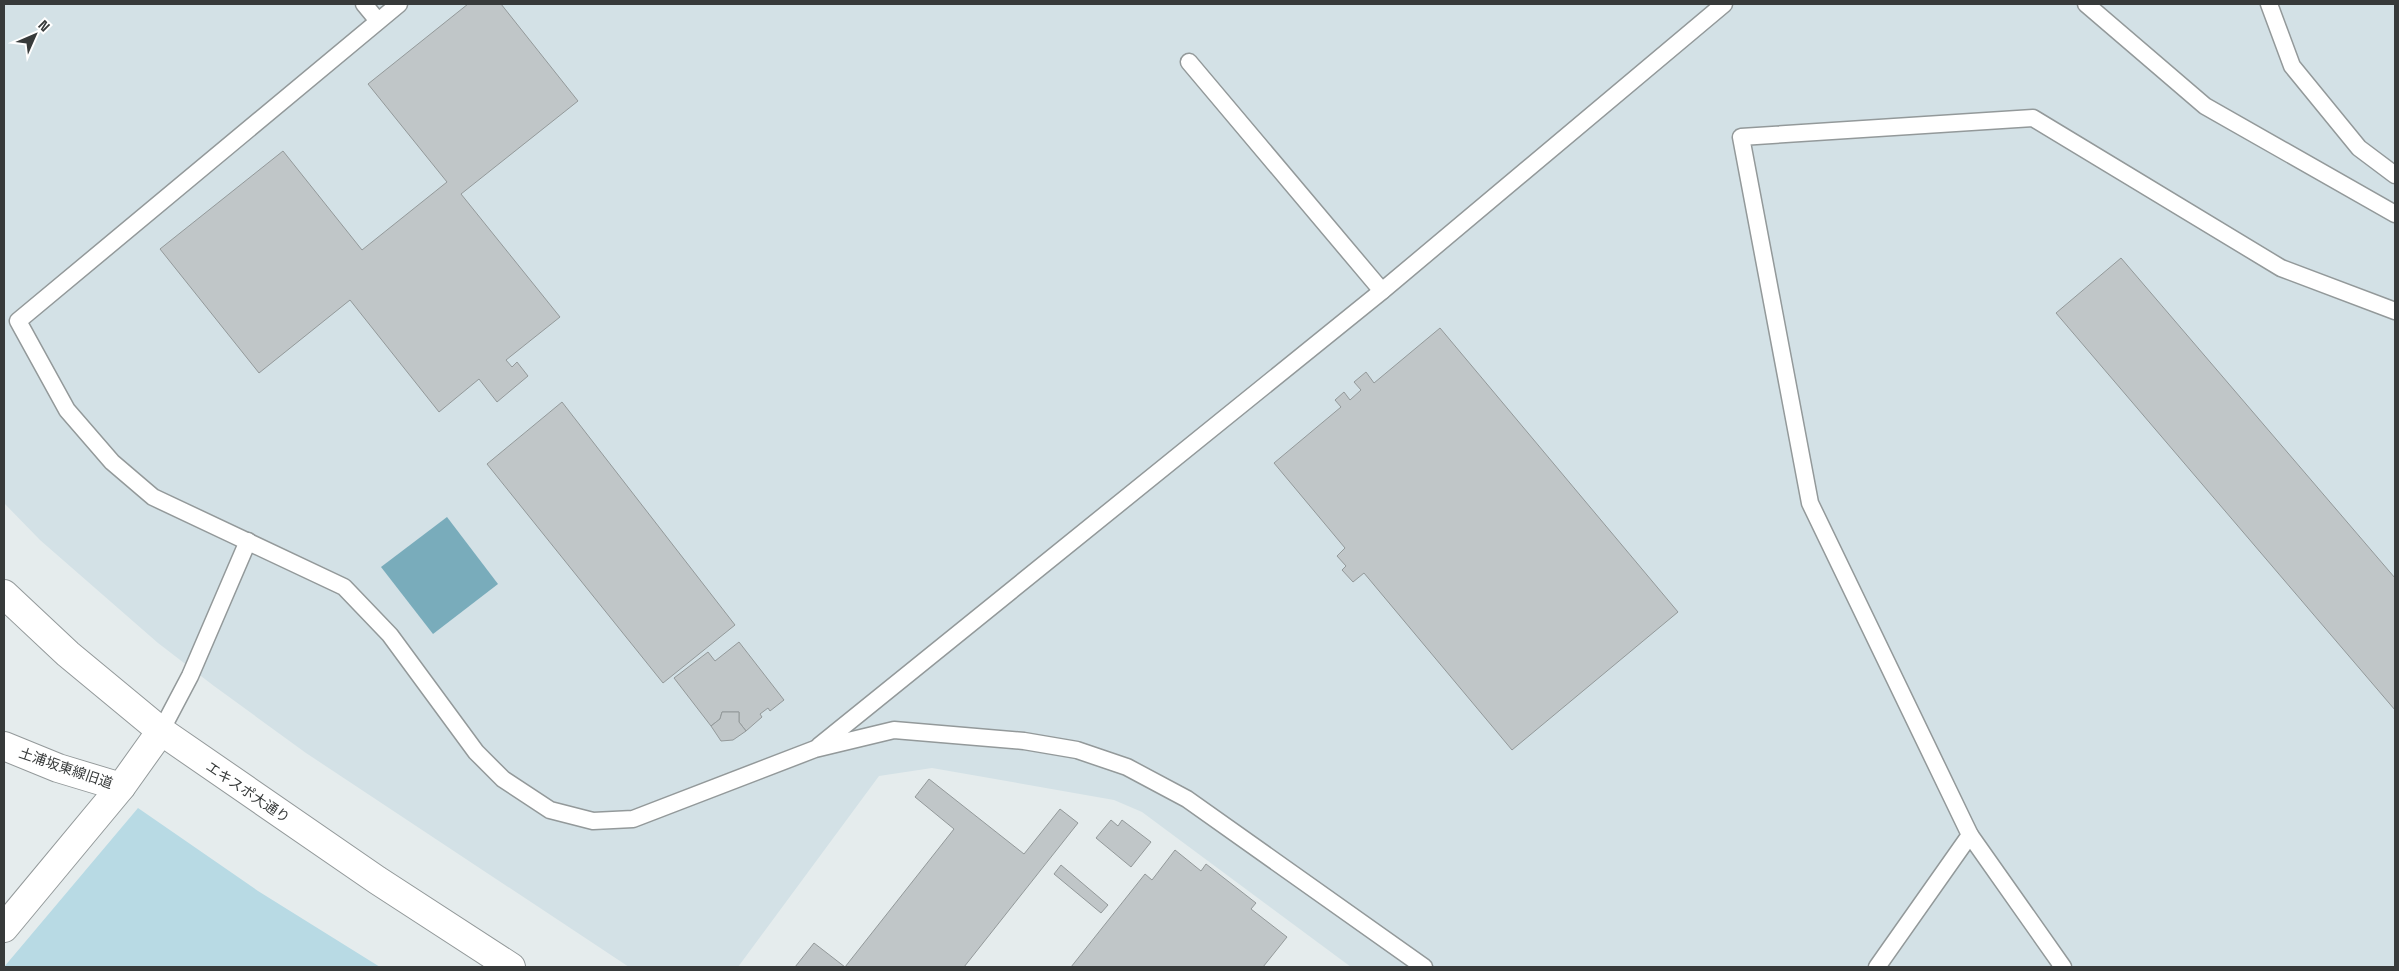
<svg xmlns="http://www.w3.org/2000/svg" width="2399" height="971" viewBox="0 0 2399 971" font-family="'Space Grotesk','Noto Sans JP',sans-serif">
<rect width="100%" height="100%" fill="#e5eced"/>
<!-- built -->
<polygon fill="#d3e1e6" points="4,4 2395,4 2395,967 1351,967 1142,812 1114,800 932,768 879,776 738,967 629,967 306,753 214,686 158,643 40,540 4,503"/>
<!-- green -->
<polygon fill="#b8dae4" points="138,808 258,891 380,967 4,967"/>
<!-- water -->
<polygon fill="#79acbb" points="447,517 498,584 433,634 381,567"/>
<!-- building -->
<g fill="#c0c6c8" stroke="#93999a">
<polygon points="468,4 501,4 578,101 461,194 560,317 506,360 512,367 517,362 528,376 497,402 479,379 439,412 350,300 259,373 160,249 283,151 362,250 447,182 368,84"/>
<polygon points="2121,258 2395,578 2395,710 2056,313"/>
<polygon points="1440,328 1678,612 1512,750 1364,573 1353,582 1342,570 1346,566 1337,556 1345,548 1274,463 1341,407 1335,400 1344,392 1350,400 1361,390 1354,382 1366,372 1374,383"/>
<polygon points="562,402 735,625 663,683 487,464"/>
<polygon points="739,642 784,700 770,711 768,708 760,714 762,717 746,731 739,722 739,712 722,712 720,719 711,726 674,678 708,652 715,661"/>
<polygon points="722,712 739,712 739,722 746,731 733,740 721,741 711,726 720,719"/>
<polygon points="929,779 1024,854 1060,809 1078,823 964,967 795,967 814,943 845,967 954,829 915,797"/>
<polygon points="1111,820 1118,826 1122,820 1151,842 1131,867 1096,838"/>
<polygon points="1175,850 1201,871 1206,864 1256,903 1251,909 1287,937 1263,967 1071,967 1145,874 1152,880"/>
<polygon points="1061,865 1108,905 1101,913 1054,874"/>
</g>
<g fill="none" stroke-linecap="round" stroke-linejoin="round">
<!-- service casing -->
<g stroke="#93999a" stroke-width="19">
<g id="service">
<polyline points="364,4 378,21"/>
<polyline points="399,4 18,321 67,410 112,462 153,497 344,587 390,635 476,752 503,779 550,810 593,821 633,819 815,749 894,730 1024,741 1077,750 1127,767 1187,799 1424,967"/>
<polyline points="2086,4 2205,106 2395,214"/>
<polyline points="2269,4 2292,66 2359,148 2395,175"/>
<polyline points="1189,62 1382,291"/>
<polyline points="161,731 190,676 248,541"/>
<polyline points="819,746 1382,291 1724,4"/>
<polyline points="1970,835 2063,967"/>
<polyline points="1877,967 1970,835 1810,503 1741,137 2033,118 2281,268 2395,311"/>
</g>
</g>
<!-- minor casing -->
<g stroke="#93999a" stroke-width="30">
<polyline id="minor" points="4,928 121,787"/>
</g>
<!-- tertiary casing -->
<g stroke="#93999a" stroke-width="30">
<polyline id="tertiary" points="4,746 58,768 121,787 161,731"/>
</g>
<!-- secondary casing -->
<g stroke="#93999a" stroke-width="30">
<polyline id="secondary" points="4,594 68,654 161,731 377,880 511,967"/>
</g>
<!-- service -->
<use href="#service" stroke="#fff" stroke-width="16"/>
<!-- minor -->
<use href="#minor" stroke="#fff" stroke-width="28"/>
<!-- tertiary -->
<use href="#tertiary" stroke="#fff" stroke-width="28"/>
<!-- secondary -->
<use href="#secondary" stroke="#fff" stroke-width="28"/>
</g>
<g text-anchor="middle" stroke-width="4" stroke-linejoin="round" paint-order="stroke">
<!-- street labels -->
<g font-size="14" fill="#373a3a" stroke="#fff">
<text transform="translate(66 768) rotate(19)" y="5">土浦坂東線旧道</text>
<text transform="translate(248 792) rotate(34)" y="5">エキスポ大通り</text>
</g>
</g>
<!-- border -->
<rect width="2399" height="971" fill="none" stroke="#373a3a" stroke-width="10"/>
<!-- north arrow -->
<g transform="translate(35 35) rotate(45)" stroke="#ffffff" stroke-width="4" paint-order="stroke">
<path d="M0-4L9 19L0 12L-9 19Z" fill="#373a3a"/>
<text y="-8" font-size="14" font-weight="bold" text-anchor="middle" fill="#373a3a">N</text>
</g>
</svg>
